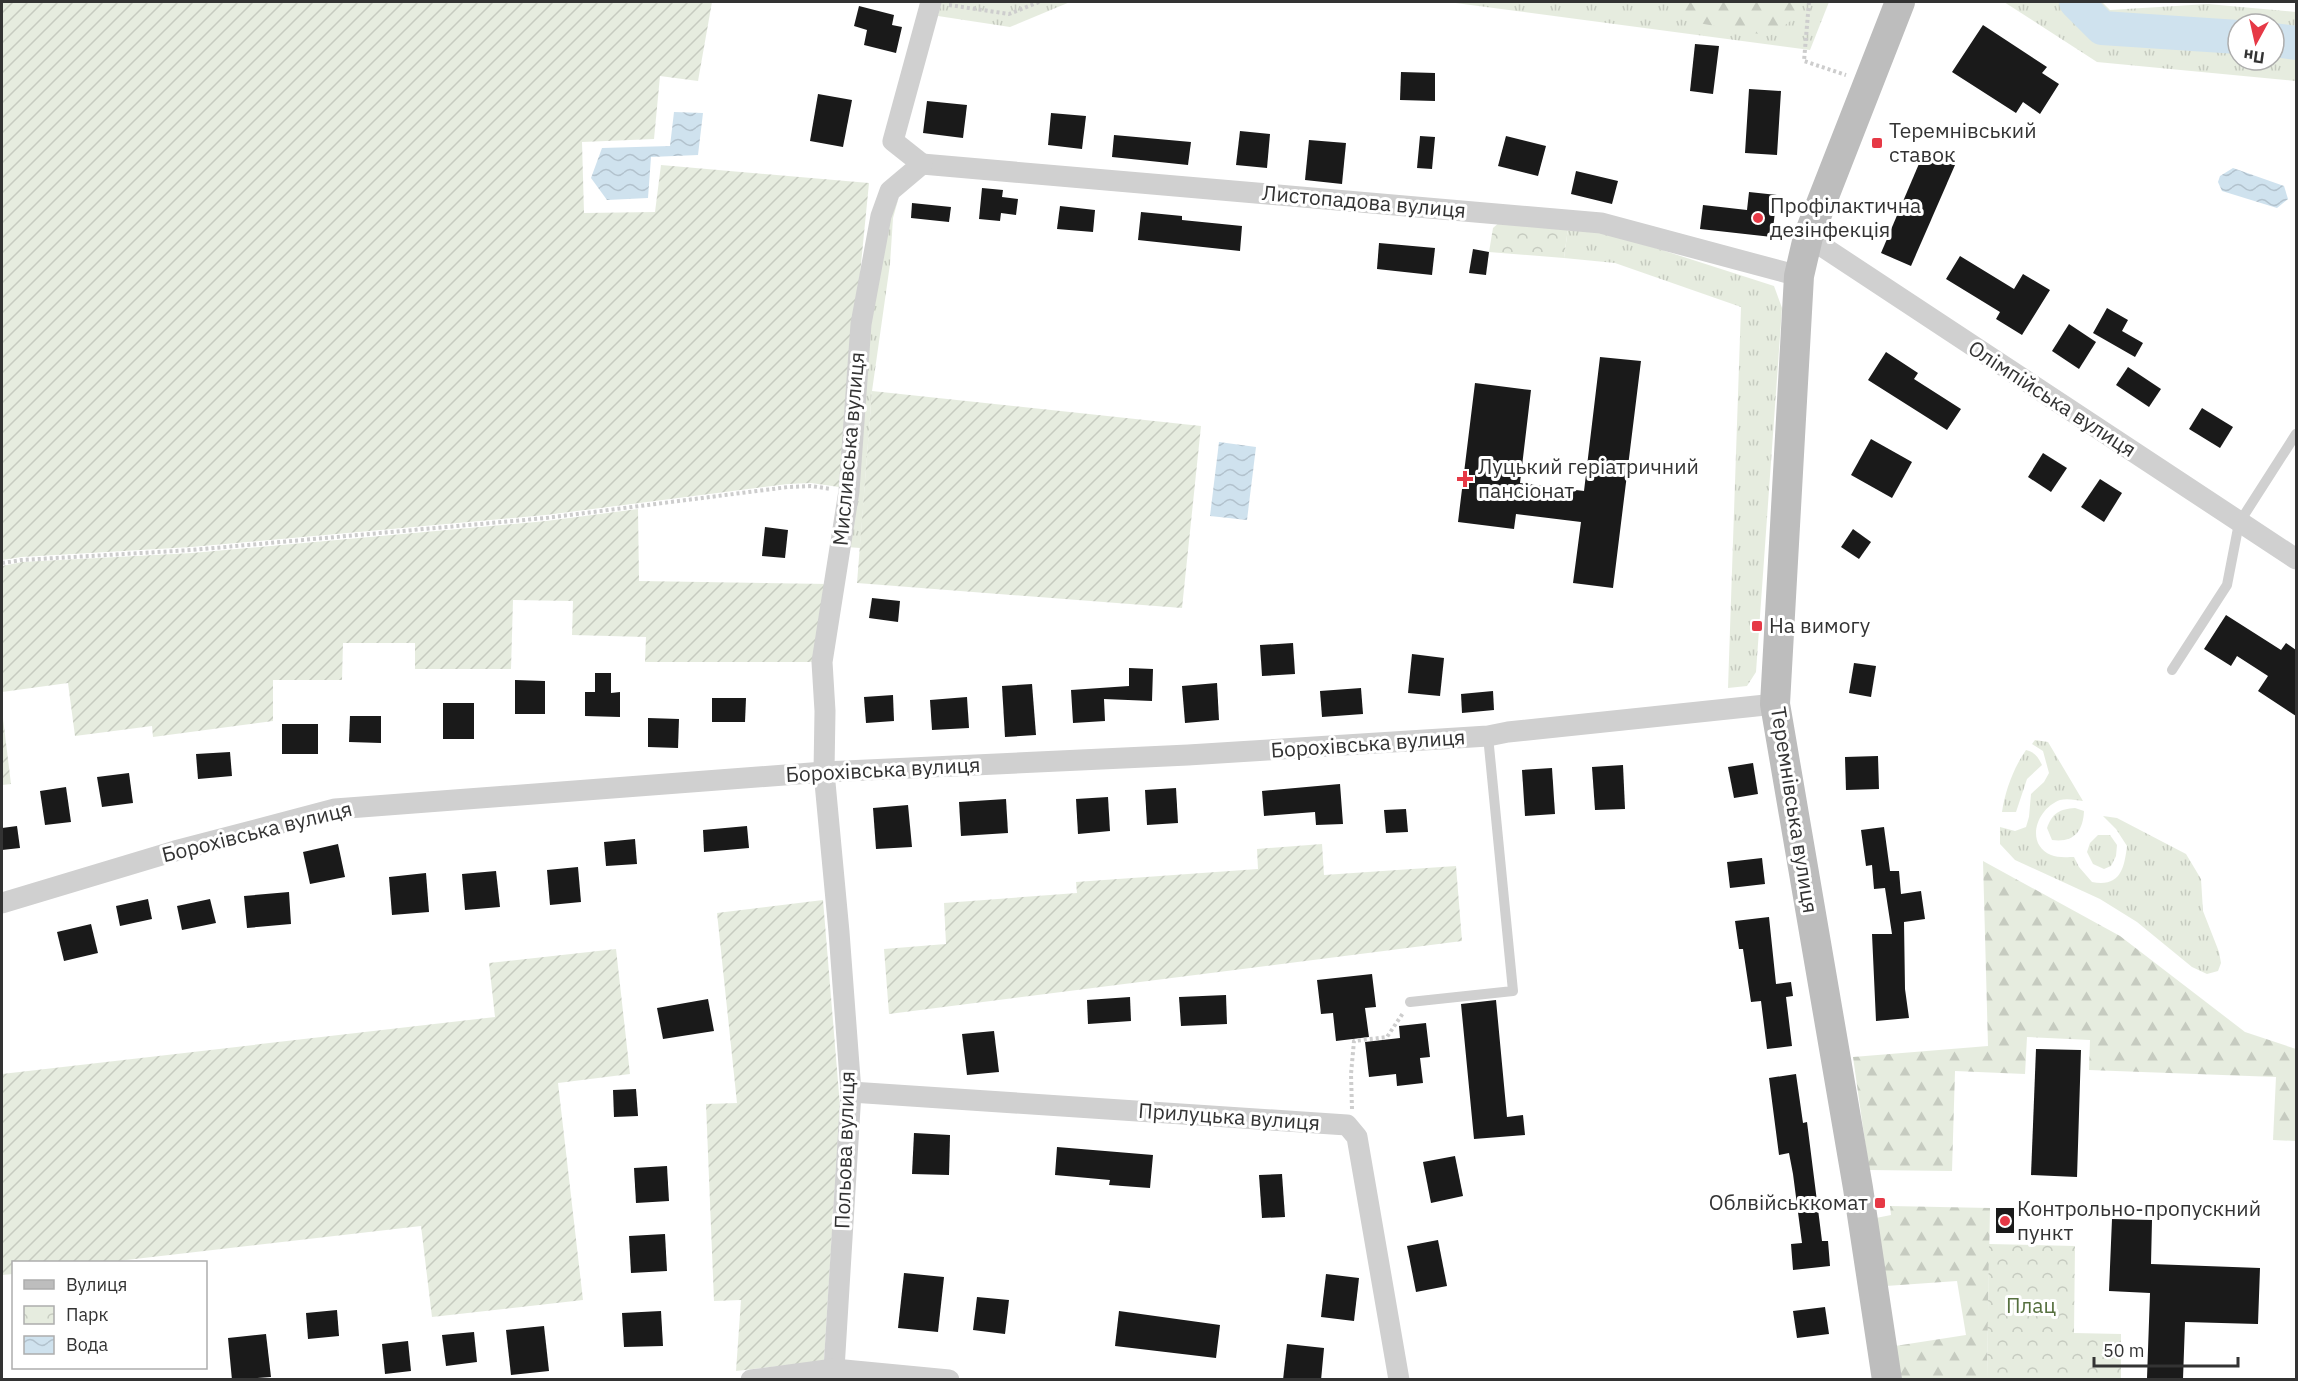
<svg xmlns="http://www.w3.org/2000/svg" width="2298" height="1381" viewBox="0 0 2298 1381" font-family="'IBM Plex Sans',sans-serif">
<defs>
<pattern id="grass-tufts" width="24" height="20" patternUnits="userSpaceOnUse" patternTransform="scale(1.5)"><rect width="24" height="20" fill="#e6ecdf"/><path d="M3 7l-1-3M5 7V3M7 7l1-3M15 17l-1-3M17 17v-4M19 17l1-3" fill="none" stroke="#c6cbc0"/></pattern>
<pattern id="forest-firs" width="22" height="20" patternUnits="userSpaceOnUse" patternTransform="scale(1.5)"><rect width="22" height="20" fill="#e6ecdf"/><path d="M5 1l3.5 6h-7zM16 11l3.5 6h-7z" fill="#c6cbc0"/></pattern>
<pattern id="park-crowns" width="20" height="18" patternUnits="userSpaceOnUse" patternTransform="scale(1.5)"><rect width="20" height="18" fill="#e6ecdf"/><path d="M2 6a3 3 0 1 1 6 0M12 15a3 3 0 1 1 6 0" fill="none" stroke="#c6cbc0"/></pattern>
<pattern id="garden-furrows" width="10" height="10" patternUnits="userSpaceOnUse" patternTransform="scale(1.5)"><rect width="10" height="10" fill="#e6ecdf"/><path d="M-1 1l2-2M0 10L10 0M9 11l2-2" fill="none" stroke="#c6cbc0"/></pattern>
<pattern id="water-waves" width="16" height="10" patternUnits="userSpaceOnUse" patternTransform="scale(1.5)"><rect width="16" height="10" fill="#cfe2ee"/><path d="M0 5q4-4 8 0t8 0" fill="none" stroke="#b2c2cd"/></pattern>
</defs>
<rect width="100%" height="100%" fill="#fff"/>
<!-- grass -->
<g fill="url(#grass-tufts)" fill-rule="evenodd">
<polygon points="941,2 1070,2 1010,27 938,16"/>
<polygon points="1448,2 1829,2 1810,50"/>
<path d="M2004,2H2102L2110,10L2208,4L2296,12V81L2097,62ZM2238,24H2274V60H2238Z"/>
<polygon points="898,200 893,218 890,264 872,391 860,548 847,547 863,369 888,218"/>
<polygon points="1568,228 1609,233 1774,286 1782,308 1756,672 1747,686 1728,688 1741,307 1615,263 1564,258"/>
<path d="M2035,740L2048,742L2083,801C2076,800 2067,798 2060,800C2036,809 2025,844 2051,855C2057,858 2068,857 2074,857L2079,867L2092,882C2120,887 2124,870 2127,846L2116,829L2103,816L2117,818L2186,854L2201,879L2203,911L2219,952L2221,963L2218,971L2207,974L2192,967L2137,922L2100,899L2015,860L2000,844V827L2015,831L2026,827L2029,817L2031,794L2044,782L2049,773L2043,751L2032,744Z"/>
<path d="M2026,750C2035,752 2038,757 2042,765L2027,779L2016,812H2002C2005,791 2014,767 2026,750Z"/>
<path d="M2075,808L2084,811C2083,831 2074,843 2052,840L2047,828C2052,813 2060,809 2075,808Z"/>
<polygon points="2098,835 2110,835 2117,845 2116,856 2111,866 2104,869 2093,864 2087,852 2090,843"/>
</g>
<!-- forest -->
<g fill="url(#forest-firs)">
<polygon points="1667,2 1792,2 1800,14 1770,36 1682,20 1668,6"/>
<polygon points="1983,861 2120,936 2245,1032 2296,1049 2296,1141 2273,1140 2276,1077 2089,1070 2090,1040 2027,1037 2025,1074 1955,1071 1952,1171 1869,1170 1853,1057 1988,1046"/>
<polygon points="1890,1206 1990,1208 1987,1379 1900,1379 1895,1346 1966,1335 1957,1281 1886,1286 1876,1218 1891,1215"/>
</g>
<!-- park -->
<g fill="url(#park-crowns)">
<polygon points="1501,221 1568,228 1564,258 1489,252 1493,228"/>
<polygon points="1989,1244 2075,1246 2074,1333 2121,1334 2121,1379 1987,1379"/>
</g>
<!-- garden -->
<g fill="url(#garden-furrows)">
<polygon points="2,2 712,2 698,81 660,76 654,139 582,142 584,213 655,212 661,165 869,183 839,487 811,483 788,484 546,515 192,547 22,557 2,560"/>
<polygon points="872,391 1201,426 1182,608 857,583"/>
<polygon points="638,509 639,581 829,584 817,662 645,662 646,637 572,635 573,601 513,600 511,669 415,669 415,643 343,643 342,680 273,680 273,721 153,737 152,726 75,736 68,683 2,692 2,566 22,562 192,553 546,521"/>
<polygon points="2,710 11,784 2,785"/>
<polygon points="1322,844 1324,875 1456,866 1462,941 889,1014 884,949 946,944 944,903 1077,893 1076,882 1258,869 1257,849"/>
<polygon points="823,900 840,1106 824,1361 736,1371 741,1300 714,1301 706,1104 737,1103 717,913"/>
<polygon points="616,949 630,1074 558,1083 583,1300 432,1317 421,1226 109,1262 14,1262 13,1274 2,1275 2,1074 495,1017 489,963"/>
</g>
<!-- water -->
<g fill="url(#water-waves)">
<polygon points="674,112 703,113 698,155 651,157 648,198 607,200 591,178 602,148 670,146"/>
<polygon points="2233,168 2284,186 2288,199 2277,208 2222,191 2218,182 2220,176"/>
<polygon points="1219,442 1256,447 1247,520 1210,516"/>
</g>
<g fill="none" stroke-linecap="round" stroke-linejoin="round">
<!-- river -->
<g stroke="#cfe2ee" stroke-width="34">
<polyline points="2076,2 2102,28 2238,37"/>
<polyline points="2274,40 2296,43"/>
</g>
</g>
<!-- building -->
<g fill="#1a1a1a">
<polygon points="859,6 894,15 892,25 902,27 896,53 864,45 867,30 854,26"/>
<polygon points="1983,25 2047,67 2042,73 2059,84 2040,114 2023,102 2016,113 1952,72"/>
<polygon points="1695,44 1719,46 1713,94 1690,91"/>
<polygon points="1401,72 1435,73 1435,101 1400,100"/>
<polygon points="1749,89 1781,91 1777,155 1745,153"/>
<polygon points="818,94 852,100 843,147 810,141"/>
<polygon points="927,101 967,105 963,138 923,133"/>
<polygon points="1051,113 1086,116 1082,149 1048,145"/>
<polygon points="1240,131 1270,134 1267,168 1236,165"/>
<polygon points="1114,135 1191,142 1188,165 1112,157"/>
<polygon points="1420,136 1435,137 1432,169 1417,168"/>
<polygon points="1506,136 1546,146 1538,176 1498,166"/>
<polygon points="1309,140 1346,143 1342,184 1305,180"/>
<polygon points="1924,152 1955,165 1911,266 1881,253"/>
<polygon points="1576,171 1618,181 1612,204 1571,194"/>
<polygon points="982,188 1003,190 1002,197 1018,199 1016,215 1001,213 1000,221 979,219"/>
<polygon points="1749,192 1777,195 1772,237 1700,229 1703,205 1747,210"/>
<polygon points="912,203 951,207 949,222 911,218"/>
<polygon points="1060,206 1095,210 1093,232 1057,229"/>
<polygon points="1141,212 1182,216 1182,220 1242,226 1240,251 1138,240"/>
<polygon points="1379,243 1435,248 1432,275 1377,269"/>
<polygon points="1473,249 1489,252 1486,275 1469,273"/>
<polygon points="1960,256 2014,289 2023,274 2050,290 2022,335 1996,319 2000,312 1946,279"/>
<polygon points="2107,308 2128,320 2122,331 2143,343 2135,357 2093,333"/>
<polygon points="2069,324 2096,342 2079,369 2052,351"/>
<polygon points="1886,352 1918,373 1914,379 1961,409 1947,430 1868,380"/>
<polygon points="1600,357 1641,361 1613,588 1573,583 1581,522 1516,514 1514,529 1458,522 1475,383 1531,390 1520,483 1584,491"/>
<polygon points="2128,367 2161,389 2149,407 2116,385"/>
<polygon points="2202,408 2233,427 2220,448 2189,429"/>
<polygon points="1871,439 1912,462 1892,498 1851,475"/>
<polygon points="2043,453 2067,468 2051,492 2028,477"/>
<polygon points="2100,479 2122,493 2104,522 2081,507"/>
<polygon points="765,527 788,530 785,558 762,556"/>
<polygon points="1853,529 1871,542 1859,559 1841,547"/>
<polygon points="872,598 900,601 898,622 869,618"/>
<polygon points="2226,615 2281,650 2286,643 2296,650 2296,716 2258,691 2268,676 2237,656 2231,666 2204,649"/>
<polygon points="1293,643 1295,674 1262,676 1260,645"/>
<polygon points="1412,654 1444,658 1440,696 1408,693"/>
<polygon points="1854,663 1876,666 1871,697 1849,693"/>
<polygon points="1129,668 1153,669 1152,701 1104,699 1105,721 1073,723 1071,690 1129,686"/>
<polygon points="595,673 611,673 611,693 620,692 620,717 585,716 585,692 595,692"/>
<polygon points="515,680 545,681 545,714 515,714"/>
<polygon points="1217,683 1219,720 1185,723 1182,686"/>
<polygon points="1032,684 1036,735 1005,737 1002,686"/>
<polygon points="1361,688 1363,714 1322,717 1320,691"/>
<polygon points="1493,691 1494,710 1462,713 1461,694"/>
<polygon points="893,695 894,721 866,723 864,697"/>
<polygon points="967,697 969,728 932,730 930,700"/>
<polygon points="712,698 746,698 745,722 712,722"/>
<rect x="443" y="703" width="31" height="36"/>
<polygon points="350,716 381,716 381,743 349,742"/>
<polygon points="648,718 679,719 678,748 648,747"/>
<rect x="282" y="724" width="36" height="30"/>
<polygon points="230,752 232,776 198,779 196,754"/>
<polygon points="1878,756 1879,789 1846,790 1845,757"/>
<polygon points="1753,763 1758,794 1734,798 1728,767"/>
<polygon points="1623,765 1625,809 1595,810 1592,767"/>
<polygon points="1552,768 1555,814 1525,816 1522,770"/>
<polygon points="129,773 133,803 102,807 97,777"/>
<polygon points="1340,784 1343,824 1316,825 1315,812 1264,816 1262,791"/>
<polygon points="66,787 71,822 45,825 40,791"/>
<polygon points="1176,788 1178,823 1147,825 1145,790"/>
<polygon points="1108,797 1110,831 1078,834 1076,799"/>
<polygon points="1006,799 1008,833 961,836 959,802"/>
<polygon points="908,805 912,847 876,849 873,808"/>
<polygon points="1406,809 1408,832 1386,833 1384,810"/>
<polygon points="17,826 20,848 2,850 2,828"/>
<polygon points="747,826 749,848 704,852 703,830"/>
<polygon points="1884,827 1890,871 1899,871 1901,894 1921,891 1925,919 1904,922 1905,989 1909,1018 1876,1021 1872,934 1892,934 1885,888 1874,889 1872,865 1866,866 1861,830"/>
<polygon points="635,839 637,864 606,866 604,842"/>
<polygon points="338,844 345,877 310,884 303,852"/>
<polygon points="1762,858 1765,884 1730,888 1727,862"/>
<polygon points="578,867 581,902 550,905 547,870"/>
<polygon points="496,871 500,907 465,910 462,874"/>
<polygon points="426,873 429,912 392,915 389,877"/>
<polygon points="289,892 291,924 247,928 244,896"/>
<polygon points="148,899 152,919 120,926 116,906"/>
<polygon points="210,899 216,923 182,930 177,906"/>
<polygon points="1769,917 1776,984 1791,982 1793,996 1786,997 1792,1046 1767,1049 1761,1001 1751,1002 1743,949 1739,949 1735,921"/>
<polygon points="91,924 98,953 64,961 57,932"/>
<polygon points="1372,974 1376,1007 1365,1008 1369,1037 1336,1041 1333,1013 1321,1014 1317,980"/>
<polygon points="1226,995 1227,1024 1181,1026 1179,997"/>
<polygon points="1130,997 1131,1021 1088,1024 1087,1000"/>
<polygon points="708,999 714,1031 663,1039 657,1008"/>
<polygon points="1496,1000 1507,1117 1523,1115 1525,1135 1474,1139 1461,1004"/>
<polygon points="1426,1023 1430,1057 1420,1058 1423,1083 1397,1086 1396,1074 1369,1077 1365,1042 1400,1038 1399,1026"/>
<polygon points="994,1031 999,1072 967,1075 962,1034"/>
<polygon points="2036,1049 2081,1050 2077,1177 2031,1175"/>
<polygon points="1796,1074 1803,1123 1807,1122 1822,1241 1828,1241 1830,1266 1793,1270 1791,1244 1802,1243 1793,1174 1789,1153 1779,1155 1769,1078"/>
<polygon points="636,1089 638,1116 614,1117 613,1090"/>
<polygon points="914,1133 950,1135 949,1175 912,1174"/>
<polygon points="1057,1147 1153,1155 1150,1188 1109,1185 1110,1180 1055,1175"/>
<polygon points="1455,1156 1463,1196 1431,1203 1423,1162"/>
<polygon points="667,1166 669,1201 636,1203 634,1168"/>
<polygon points="1282,1174 1285,1217 1262,1218 1259,1175"/>
<rect x="1996" y="1208" width="18" height="25"/>
<polygon points="2112,1219 2152,1220 2151,1264 2260,1268 2258,1324 2185,1322 2183,1379 2147,1378 2150,1293 2109,1291"/>
<polygon points="665,1234 667,1271 631,1273 629,1236"/>
<polygon points="1438,1240 1447,1286 1416,1292 1407,1246"/>
<polygon points="904,1273 944,1277 938,1332 898,1328"/>
<polygon points="1326,1274 1359,1278 1354,1321 1321,1317"/>
<polygon points="977,1297 1009,1300 1005,1334 973,1330"/>
<polygon points="1825,1307 1829,1334 1797,1338 1793,1311"/>
<polygon points="337,1310 339,1336 308,1339 306,1313"/>
<polygon points="661,1311 663,1346 624,1347 622,1313"/>
<polygon points="1119,1311 1220,1325 1216,1358 1115,1346"/>
<polygon points="544,1326 549,1371 511,1375 506,1330"/>
<polygon points="474,1332 477,1362 446,1366 442,1335"/>
<polygon points="266,1334 271,1377 232,1380 228,1338"/>
<polygon points="408,1341 411,1371 385,1374 382,1344"/>
<polygon points="1287,1344 1324,1348 1321,1380 1283,1380"/>
</g>
<g fill="none" stroke-linecap="round" stroke-linejoin="round">
<!-- path -->
<g stroke="#cdcdcd" stroke-width="4" stroke-dasharray="3 3" stroke-linecap="butt">
<polyline points="1809,2 1804,61 1846,75"/>
<polyline points="949,5 1009,14 1039,2"/>
<polyline points="2,563 22,560 192,550 546,518 788,487 811,486 831,489"/>
<polyline points="1352,1109 1351,1074 1354,1041 1387,1037 1403,1013"/>
</g>
<!-- lane -->
<g stroke="#d0d0d0" stroke-width="10">
<polyline points="2172,670 2227,585 2239,523 2296,434"/>
<polyline points="1410,1002 1513,991 1488,736"/>
</g>
<!-- street -->
<g stroke="#d0d0d0" stroke-width="21">
<polyline points="922,164 1601,223 1799,276"/>
<polyline points="1808,237 2296,559"/>
<polyline points="2,903 175,851 335,809 824,772 1188,755 1488,736 1508,732 1775,704"/>
<polyline points="851,1092 1347,1125 1357,1137 1399,1380"/>
<polyline points="834,1369 851,1092 839,932 824,772 825,711 822,662 849,491 861,324 881,216 890,191 922,164 893,141 931,2"/>
<polyline points="751,1380 834,1369 949,1380"/>
</g>
<!-- secondary -->
<polyline stroke="#bdbdbd" stroke-width="30" points="1887,1380 1858,1188 1775,704 1799,276 1808,237 1900,2"/>
</g>
<!-- markers -->
<g fill="#e63946" stroke="#fff" stroke-width="2">
<rect x="1871" y="137" width="12" height="12" rx="3"/>
<circle cx="1758" cy="218" r="6"/>
<path d="M1462 470h6v6h6v6h-6v6h-6v-6h-6v-6h6z"/>
<rect x="1751" y="620" width="12" height="12" rx="3"/>
<rect x="1874" y="1197" width="12" height="12" rx="3"/>
<circle cx="2005" cy="1221" r="6"/>
</g>
<g text-anchor="middle" stroke-width="6" stroke-linejoin="round" paint-order="stroke">
<!-- poi labels -->
<g font-size="21" fill="#333" stroke="#fff" text-anchor="start">
<text x="1889" y="138">Теремнівський<tspan x="1889" dy="24">ставок</tspan></text>
<text x="1770" y="213">Профілактична<tspan x="1770" dy="24">дезінфекція</tspan></text>
<text x="1478" y="474">Луцький геріатричний<tspan x="1478" dy="24">пансіонат</tspan></text>
<text x="1769" y="633">На вимогу</text>
<text x="1868" y="1210" text-anchor="end">Облвійськкомат</text>
<text x="2017" y="1216">Контрольно-пропускний<tspan x="2017" dy="24">пункт</tspan></text>
</g>
<!-- street labels -->
<g font-size="21" fill="#333" stroke="#fff">
<text transform="translate(1364 202) rotate(5)" y="7">Листопадова вулиця</text>
<text transform="translate(2052 399) rotate(33)" y="7">Олімпійська вулиця</text>
<text transform="translate(849 449) rotate(-85)" y="7">Мисливська вулиця</text>
<text transform="translate(1368 744) rotate(-4)" y="7">Борохівська вулиця</text>
<text transform="translate(883 770) rotate(-3)" y="7">Борохівська вулиця</text>
<text transform="translate(1794 810) rotate(81)" y="7">Теремнівська вулиця</text>
<text transform="translate(257 832) rotate(-14)" y="7">Борохівська вулиця</text>
<text transform="translate(1229 1117) rotate(4)" y="7">Прилуцька вулиця</text>
<text transform="translate(845 1150) rotate(-88)" y="7">Польова вулиця</text>
</g>
<!-- park labels -->
<g font-size="21" fill="#56703f" stroke="#fff">
<text x="2031" y="1313">Плац</text>
</g>
</g>
<!-- border -->
<rect width="2298" height="1381" fill="none" stroke="#333333" stroke-width="6"/>
<!-- legend -->
<rect x="12" y="1261" width="195" height="108" fill="#ffffff" stroke="#adadad" stroke-width="1.5"/>
<rect x="24" y="1280" width="30" height="9" fill="#bdbdbd" stroke="#adadad" stroke-width="1.5"/>
<text x="66" y="1291" font-size="18" fill="#333333">Вулиця</text>
<rect x="24" y="1306" width="30" height="18" fill="url(#park-crowns)" stroke="#adadad" stroke-width="1.5"/>
<text x="66" y="1321" font-size="18" fill="#333333">Парк</text>
<rect x="24" y="1336" width="30" height="18" fill="url(#water-waves)" stroke="#adadad" stroke-width="1.5"/>
<text x="66" y="1351" font-size="18" fill="#333333">Вода</text>
<!-- north arrow -->
<g transform="translate(2256 42) rotate(188)"><circle r="28" fill="#ffffff" stroke="#adadad" stroke-width="1.5"/>
<path d="M0-4.5L10 22L0 15L-10 22Z" fill="#e63946"/>
<text y="-9" font-size="16" font-weight="bold" text-anchor="middle" fill="#333333">Пн</text>
</g>
<!-- scale -->
<path d="M2094 1357v9h144v-9" fill="none" stroke="#333333" stroke-width="3"/>
<text x="2103" y="1357" font-size="18" fill="#333333" stroke="#ffffff" stroke-width="4.5" paint-order="stroke">50 m</text>
</svg>
